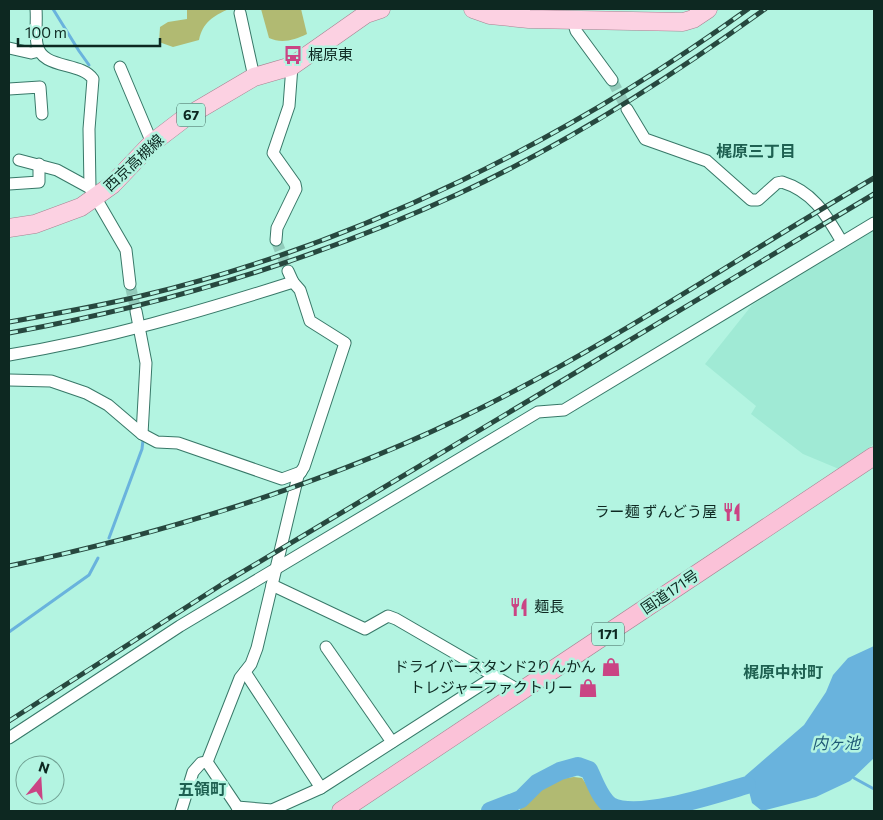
<svg xmlns="http://www.w3.org/2000/svg" width="883" height="820" viewBox="0 0 883 820" font-family="Commissioner,'Noto Sans JP',sans-serif">
<rect width="100%" height="100%" fill="#b3f4e1"/>
<!-- built -->
<polygon fill="#a0ead5" points="874,230 874,444 839,469 803,454 751,414 756,406 705,364 752,305"/>
<!-- forest -->
<g fill="#b1ba72">
<path d="M187,9H229C213,16 203,22 199,40L173,47L159,42L160,27L168,22L187,19Z"/>
<path d="M261,9H301L307,34C294,40 282,44 269,38Z"/>
<path d="M574,777L582,778L598,801L611,811H519C531,792 552,779 574,777Z"/>
</g>
<!-- water -->
<polygon fill="#69b3dd" points="874,646 874,758 850,781 816,797 762,811 752,803 745,776 804,725 826,692 833,675 848,658"/>
<g fill="none" stroke-linecap="round" stroke-linejoin="round">
<!-- stream -->
<g stroke="#69b3dd" stroke-width="3">
<polyline points="53,9 79,51 89,65"/>
<polyline points="109,538 142,449 143,440"/>
<polyline points="9,632 89,575 98,558"/>
<polyline points="854,778 874,789"/>
</g>
<!-- river -->
<path stroke="#69b3dd" stroke-width="18" d="M490,811L521,799L537,783L560,771L578,766L589,770C595,782 600,799 611,806C639,820 717,794 747,785"/>
<!-- minor-tunnel -->
<g stroke="#92cbbb" stroke-width="11" stroke-dasharray="11 5.5" stroke-linecap="butt">
<polyline points="612,80 627,109"/>
<polyline points="276,240 288,271"/>
<polyline points="130,284 136,311"/>
</g>
<!-- minor casing -->
<g stroke="#387868" stroke-width="13">
<g id="minor">
<path d="M36,9C37,20 35,33 37,44C41,70 81,61 93,79L89,129L90,188L126,250L130,284"/>
<polyline points="240,13 254,77"/>
<polyline points="573,21 576,31 612,80"/>
<polyline points="9,48 31,53 39,51"/>
<polyline points="120,67 152,143"/>
<polyline points="9,89 40,87 42,114"/>
<path d="M627,109L645,139L707,161L751,200H758L777,183L782,182C814,192 826,215 842,242"/>
<polyline points="19,160 57,170 90,188"/>
<polyline points="9,184 39,182 39,164"/>
<polyline points="276,240 277,228 296,189 295,184 273,153 289,106 292,66"/>
<polyline points="136,311 146,363 142,434"/>
<path d="M9,355C106,339 199,312 293,282"/>
<polyline points="9,380 51,381 86,393 108,405 142,434 157,442 178,443 282,479 301,472"/>
<polyline points="272,585 365,629 388,616 396,619 522,692"/>
<polyline points="326,647 392,742"/>
<polyline points="245,672 321,788 495,676"/>
<polyline points="9,738 180,626 508,430 538,412 564,410 874,223"/>
<polyline points="207,762 240,678 251,664 257,648 298,476 304,467 345,343 310,321 300,290 293,282 288,271"/>
<polyline points="207,762 240,811"/>
<polyline points="237,807 272,810 321,788"/>
<polyline points="181,811 193,772 201,763 207,762"/>
</g>
</g>
<!-- primary casing -->
<g stroke="#a78291" stroke-width="19">
<g id="primary">
<polyline points="473,9 490,15 529,19 683,22 693,19 708,9"/>
<polyline points="9,228 35,224 81,207 112,185 152,143 186,117 254,77 292,66 366,14 381,9"/>
</g>
</g>
<!-- trunk casing -->
<g stroke="#a78291" stroke-width="19">
<polyline id="trunk" points="341,811 874,456"/>
</g>
<!-- minor -->
<use href="#minor" stroke="#fff" stroke-width="11"/>
<!-- primary -->
<use href="#primary" stroke="#fcd1e2" stroke-width="18"/>
<!-- trunk -->
<use href="#trunk" stroke="#fbc2d8" stroke-width="18"/>
<!-- rail casing -->
<g stroke="#27483f" stroke-width="5">
<g id="rail">
<path d="M9,322C54,314 100,306 145,295C361,243 568,139 748,9"/>
<path d="M9,333C164,305 315,260 458,194C567,144 668,79 765,9"/>
<path d="M9,566C174,531 334,482 485,406C619,339 745,253 874,178"/>
<polyline points="9,721 224,583 874,194"/>
</g>
</g>
<!-- rail -->
<use href="#rail" stroke="#b3f4e1" stroke-width="3" stroke-dasharray="9" stroke-linecap="butt"/>
</g>
<!-- icons -->
<defs>
<g id="bus-bare" transform="scale(1.5)"><path d="M-5-6H5V4H4V6H2V4H-2V6H-4V4H-5ZM-3.5-4V0h7V-4ZM-3.5 1.2v1.5H-2V1.2ZM2 1.2v1.5H3.5V1.2Z" fill="#ca4484" stroke="#b3f4e1" stroke-width="2.5" paint-order="stroke"/></g>
<g id="restaurant-bare" transform="scale(1.5)"><path d="M-5-6h1v4h1v-4h1v4h1v-4h1v5L-1.5 .5V6h-2V.5L-5-1ZM5-6V6H3V1.5H1.5Q1.5-4 5-6Z" fill="#ca4484" stroke="#b3f4e1" stroke-width="2.5" paint-order="stroke"/></g>
<g id="shop-bare" transform="scale(1.5)"><path d="M-5-2.5h2.3a2.7 3.5 0 0 1 5.4 0H5L5.5 6h-11ZM-1.5-2.5h3a1.5 2.3 0 0 0-3 0Z" fill="#ca4484" stroke="#b3f4e1" stroke-width="2.5" paint-order="stroke"/></g>
</defs>
<g fill-rule="evenodd">
<use href="#bus-bare" x="293" y="55"/>
<use href="#restaurant-bare" x="732" y="512"/>
<use href="#restaurant-bare" x="519" y="607"/>
<use href="#shop-bare" x="611" y="667"/>
<use href="#shop-bare" x="588" y="688"/>
</g>
<g text-anchor="middle" stroke-width="5" stroke-linejoin="round" paint-order="stroke">
<!-- shield labels -->
<g fill="#b3f4e1" stroke="#3f655b" stroke-width="1">
<rect x="177" y="103.5" width="28" height="23" rx="4"/>
<rect x="592" y="622.5" width="32" height="23" rx="4"/>
</g>
<g font-size="14" font-weight="bold" fill="#0d2821">
<text x="191" y="120">67</text>
<text x="608" y="639">171</text>
</g>
<!-- poi labels -->
<g font-size="15" fill="#0d2821" stroke="#b3f4e1" text-anchor="end">
<text x="308" y="60" text-anchor="start">梶原東</text>
<text x="717" y="517">ラー麺 ずんどう屋</text>
<text x="534" y="612" text-anchor="start">麺長</text>
<text x="596" y="672">ドライバースタンド2りんかん</text>
<text x="573" y="693">トレジャーファクトリー</text>
</g>
<!-- street labels -->
<g font-size="15" fill="#0d2821" stroke="#b3f4e1">
<text transform="translate(134 163) rotate(-43)" y="5">西京高槻線</text>
<text transform="translate(670 592) rotate(-34)" y="5">国道171号</text>
</g>
<!-- neighbourhood labels -->
<g font-size="16" font-weight="bold" fill="#1e6051" stroke="#b3f4e1">
<text x="756" y="157">梶原三丁目</text>
<text x="783" y="678">梶原中村町</text>
<text x="202" y="795">五領町</text>
</g>
<!-- water labels -->
<g font-size="16" font-style="italic" fill="#205977" stroke="#b3f4e1">
<text x="836" y="749">内ヶ池</text>
</g>
</g>
<!-- border -->
<rect width="883" height="820" fill="none" stroke="#0d2821" stroke-width="20"/>
<!-- north arrow -->
<g transform="translate(40 780) rotate(18)"><circle r="24" fill="#b3f4e1" stroke="#71a294"/>
<path d="M0-4L9 19L0 12L-9 19Z" fill="#ca4484"/>
<text y="-8" font-size="14" font-weight="bold" text-anchor="middle" fill="#0d2821">N</text>
</g>
<!-- scale -->
<path d="M18 38v8h142v-8" fill="none" stroke="#0d2821" stroke-width="2.5"/>
<text x="25" y="38" font-size="15" fill="#0d2821" stroke="#b3f4e1" stroke-width="4" paint-order="stroke">100 m</text>
</svg>
